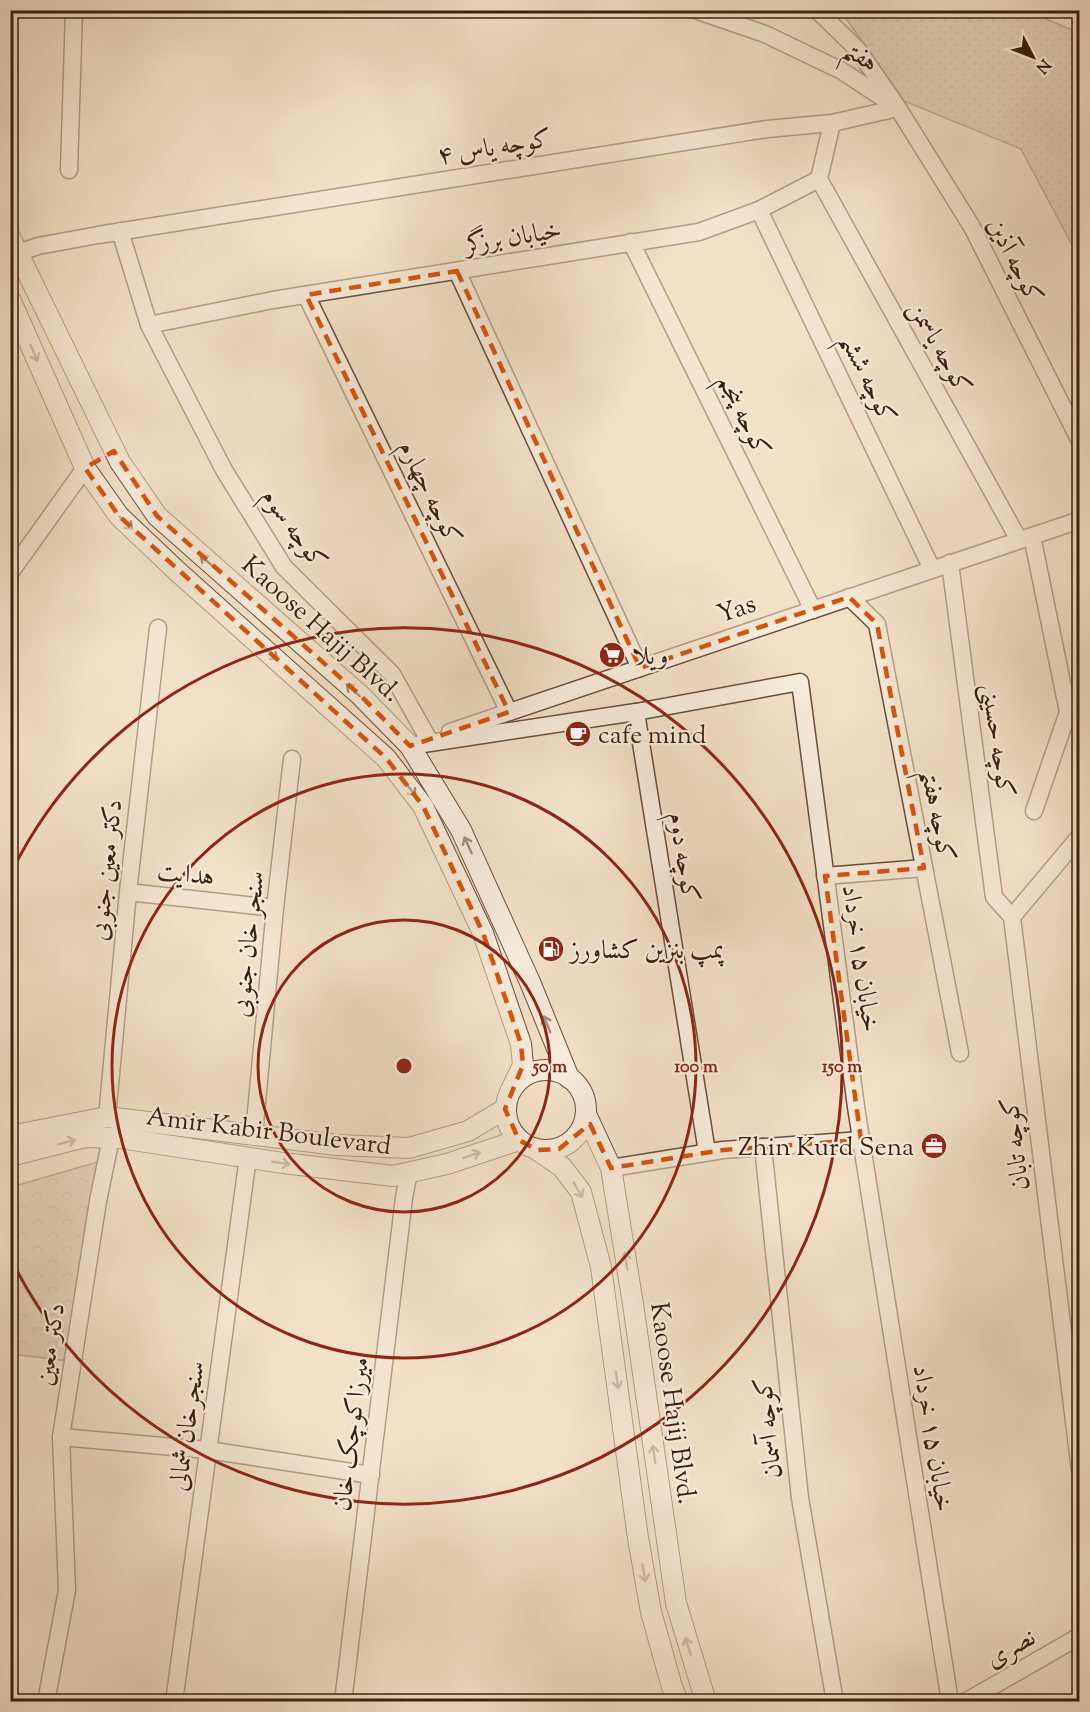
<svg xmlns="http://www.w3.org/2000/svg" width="1090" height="1712" viewBox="0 0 1090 1712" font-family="'Sorts Mill Goudy',Amiri,serif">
<defs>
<pattern id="forest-crowns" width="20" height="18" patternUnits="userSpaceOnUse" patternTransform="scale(1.5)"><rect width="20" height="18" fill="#d3bfa8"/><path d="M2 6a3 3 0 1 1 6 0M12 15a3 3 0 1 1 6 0" fill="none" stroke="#b6a48f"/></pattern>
<pattern id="garden-dots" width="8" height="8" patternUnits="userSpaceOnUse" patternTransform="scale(1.5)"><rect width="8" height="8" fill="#d3bfa8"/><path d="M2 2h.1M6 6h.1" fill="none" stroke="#b6a48f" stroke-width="1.8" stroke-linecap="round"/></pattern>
</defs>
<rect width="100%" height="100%" fill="#f2e0c7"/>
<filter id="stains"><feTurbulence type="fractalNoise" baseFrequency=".00333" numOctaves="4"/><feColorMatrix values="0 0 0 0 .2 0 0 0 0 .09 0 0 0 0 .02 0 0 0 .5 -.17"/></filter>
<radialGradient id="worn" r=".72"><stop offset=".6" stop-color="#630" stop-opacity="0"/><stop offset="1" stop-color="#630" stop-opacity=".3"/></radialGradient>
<!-- forest -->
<polygon fill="url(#forest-crowns)" stroke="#876f5b" stroke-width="1.5" points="101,1161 69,1361 11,1354 11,1187"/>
<!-- garden -->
<polygon fill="url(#garden-dots)" stroke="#876f5b" stroke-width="1.5" points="840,10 1028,11 1079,33 1079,258 1021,149 904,101"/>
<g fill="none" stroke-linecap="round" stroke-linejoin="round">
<!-- minor casing -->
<g stroke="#694f3c" stroke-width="19">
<g id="minor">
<polyline points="695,10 765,34 842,71 889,102"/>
<polyline points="817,10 858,50 898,108 972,227 1080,441"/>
<polyline points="69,170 74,10"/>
<polyline points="819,179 1019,540"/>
<polyline points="759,210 932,569"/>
<polyline points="120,231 149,325 224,470 284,567 392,674 429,740"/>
<polyline points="631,242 813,610"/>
<polyline points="18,253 38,246 98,235 767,129 832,123 898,108"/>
<polyline points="457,271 640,668"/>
<polyline points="306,295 509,712"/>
<polyline points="149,325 273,300 699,232 759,210 819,179 832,123"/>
<polyline points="1032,536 1068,712 1034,811"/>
<polyline points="950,563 994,897 1012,917"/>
<polyline points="10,573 85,468"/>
<polyline points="849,597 877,624 960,1053"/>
<polyline points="636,712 707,1152"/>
<polyline points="450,732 1080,520"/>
<polyline points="410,746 636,712 800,682 856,1107 950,1702"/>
<polyline points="1080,836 1012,917 1080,1470"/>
<polyline points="825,876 924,868"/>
<polyline points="128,892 275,908"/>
<polyline points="107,1117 128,892 158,628"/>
<polyline points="254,1134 275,908 292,759"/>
<polyline points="763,1147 800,1498 835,1702"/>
<polyline points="611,1168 723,1150 861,1140"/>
<polyline points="61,1437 208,1450 371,1475"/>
<polyline points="46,1702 67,1590 61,1437 98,1201 111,1138"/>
<polyline points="174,1702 248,1157"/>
<polyline points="343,1702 404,1198 409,1172"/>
<polyline points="965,1702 1080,1636"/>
</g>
</g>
<!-- tertiary casing -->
<g stroke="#694f3c" stroke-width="22">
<g id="tertiary">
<polyline points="10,237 120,462 157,516 360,695 410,746 461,830 530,982 569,1078"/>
<polyline points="10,299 85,468 119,516 177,571 386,758 423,806 483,933 521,1044 523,1065 511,1090"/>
<circle cx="546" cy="1110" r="40"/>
<polyline points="586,1114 611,1168 633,1304 676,1603 706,1702"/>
<polyline points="10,1136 107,1117 337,1145 409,1148 468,1131 505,1109"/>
<polyline points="537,1150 562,1167 581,1192 601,1267 638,1538 651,1612 672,1687 678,1702"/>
<polyline points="10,1156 85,1137 120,1138 283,1163 393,1176 447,1164 519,1140"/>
</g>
</g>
<!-- minor -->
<use href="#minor" stroke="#f7ebdb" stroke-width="16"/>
<!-- tertiary -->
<use href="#tertiary" stroke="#f7ebdb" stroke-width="20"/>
</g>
<!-- one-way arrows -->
<defs><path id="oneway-shaft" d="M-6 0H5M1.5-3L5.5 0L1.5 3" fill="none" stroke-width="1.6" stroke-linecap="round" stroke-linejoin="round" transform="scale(1.5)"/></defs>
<g stroke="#a28f7f">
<use href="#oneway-shaft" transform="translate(34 353) rotate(66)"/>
<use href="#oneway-shaft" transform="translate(126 523) rotate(44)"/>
<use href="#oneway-shaft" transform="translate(207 561) rotate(-138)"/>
<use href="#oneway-shaft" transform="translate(271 654) rotate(42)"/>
<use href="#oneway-shaft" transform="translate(353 690) rotate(-138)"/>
<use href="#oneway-shaft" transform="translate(410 789) rotate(53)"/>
<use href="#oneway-shaft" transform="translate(468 845) rotate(-114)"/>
<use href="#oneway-shaft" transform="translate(547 1024) rotate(-112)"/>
<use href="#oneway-shaft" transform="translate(67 1142) rotate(-15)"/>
<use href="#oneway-shaft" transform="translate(472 1155) rotate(-19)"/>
<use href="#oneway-shaft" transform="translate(281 1163) rotate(9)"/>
<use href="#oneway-shaft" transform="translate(578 1190) rotate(60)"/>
<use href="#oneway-shaft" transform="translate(626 1261) rotate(-99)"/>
<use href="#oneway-shaft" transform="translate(617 1380) rotate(82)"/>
<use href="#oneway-shaft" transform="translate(654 1454) rotate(-98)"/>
<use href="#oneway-shaft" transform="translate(644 1573) rotate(80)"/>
<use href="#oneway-shaft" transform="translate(688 1646) rotate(-107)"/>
</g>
<!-- marked area -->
<path d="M0 0H1090V1712H0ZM457,271L640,668L849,597L877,624L924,868L825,876L861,1140L723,1150L611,1168L590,1124L559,1149L537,1150L519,1140L505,1109L523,1065L521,1044L483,933L423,806L386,758L119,516L85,468L114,451L157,516L360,695L410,746L509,712L306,295Z" fill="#f2e0c7" fill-opacity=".55" fill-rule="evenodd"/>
<path fill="none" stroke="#d7530c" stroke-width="4.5" stroke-dasharray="12 8" stroke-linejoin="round" d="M457,271L640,668L849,597L877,624L924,868L825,876L861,1140L723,1150L611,1168L590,1124L559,1149L537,1150L519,1140L505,1109L523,1065L521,1044L483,933L423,806L386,758L119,516L85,468L114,451L157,516L360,695L410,746L509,712L306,295Z"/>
<!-- distance rings -->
<g fill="none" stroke="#8f2418" stroke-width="3">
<circle cx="404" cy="1066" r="146"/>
<circle cx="404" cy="1066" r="292"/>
<path d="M12 871A438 438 0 1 1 12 1261"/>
</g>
<!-- icons -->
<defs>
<g id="supermarket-disc" transform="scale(1.35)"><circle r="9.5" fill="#8f2418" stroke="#f7ebdb"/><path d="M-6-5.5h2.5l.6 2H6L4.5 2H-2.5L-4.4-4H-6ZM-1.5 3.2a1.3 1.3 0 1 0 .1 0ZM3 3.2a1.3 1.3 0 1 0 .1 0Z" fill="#fff"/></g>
<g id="cafe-disc" transform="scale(1.35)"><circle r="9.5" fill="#8f2418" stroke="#f7ebdb"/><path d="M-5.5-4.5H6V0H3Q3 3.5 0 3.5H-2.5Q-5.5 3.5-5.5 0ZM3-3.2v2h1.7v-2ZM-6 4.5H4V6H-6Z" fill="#fff"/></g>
<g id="fuel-disc" transform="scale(1.35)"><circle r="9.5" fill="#8f2418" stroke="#f7ebdb"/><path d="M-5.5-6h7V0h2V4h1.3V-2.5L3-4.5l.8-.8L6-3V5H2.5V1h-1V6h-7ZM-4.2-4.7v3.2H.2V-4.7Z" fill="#fff"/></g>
<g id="office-disc" transform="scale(1.35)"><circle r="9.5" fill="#8f2418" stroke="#f7ebdb"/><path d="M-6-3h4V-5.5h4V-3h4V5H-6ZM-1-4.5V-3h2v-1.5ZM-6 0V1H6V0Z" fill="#fff"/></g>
</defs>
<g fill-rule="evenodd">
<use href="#supermarket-disc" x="612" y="655"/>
<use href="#cafe-disc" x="578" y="734"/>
<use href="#fuel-disc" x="551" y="949"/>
<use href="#office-disc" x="934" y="1146"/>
</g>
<g text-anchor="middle" stroke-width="4.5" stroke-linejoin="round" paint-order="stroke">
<!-- street labels -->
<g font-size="26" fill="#3b1f0e" stroke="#f7ebdb">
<text transform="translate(861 55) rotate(31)" y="9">هفتم</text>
<text transform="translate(494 146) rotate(-9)" y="9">کوچه یاس ۴</text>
<text transform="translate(513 236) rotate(-9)" y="9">خیابان برزگر</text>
<text transform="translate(1016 260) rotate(63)" y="9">کوچه آذین</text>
<text transform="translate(941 347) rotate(61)" y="9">کوچه یاسمن</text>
<text transform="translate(869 378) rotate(64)" y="9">کوچه ششم</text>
<text transform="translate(745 415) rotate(64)" y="9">کوچه پنجم</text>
<text transform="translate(431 492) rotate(64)" y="9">کوچه چهارم</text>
<text transform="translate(295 528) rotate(54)" y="9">کوچه سوم</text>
<text transform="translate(736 608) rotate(-19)" y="9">Yas</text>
<text transform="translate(322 628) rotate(42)" y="9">Kaoose Hajij Blvd.</text>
<text transform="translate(999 740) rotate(82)" y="9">کوچه حسینی</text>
<text transform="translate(939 815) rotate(79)" y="9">کوچه هفتم</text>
<text transform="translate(685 857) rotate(81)" y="9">کوچه دوم</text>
<text transform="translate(105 870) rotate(-84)" y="9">دکتر معین جنوبی</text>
<text transform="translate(186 873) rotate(6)" y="9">هدایت</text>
<text transform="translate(247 944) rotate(-84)" y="9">سنجر خان جنوبی</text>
<text transform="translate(862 958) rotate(82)" y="9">خیابان ۱۵ خرداد</text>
<text transform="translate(269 1130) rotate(7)" y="9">Amir Kabir Boulevard</text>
<text transform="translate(1014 1144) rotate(-97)" y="9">کوچه تابان</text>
<text transform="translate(49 1344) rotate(-81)" y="9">دکتر معین</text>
<text transform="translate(674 1403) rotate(82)" y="9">Kaoose Hajij Blvd.</text>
<text transform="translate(186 1426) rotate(-82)" y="9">سنجرخان شمالی</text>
<text transform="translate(767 1428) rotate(-96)" y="9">کوچه آسمان</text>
<text transform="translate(350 1434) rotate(-83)" y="9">میرزاکوچک خان</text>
<text transform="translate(934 1438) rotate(81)" y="9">خیابان ۱۵ خرداد</text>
<text transform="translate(1010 1647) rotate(-30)" y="9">نصری</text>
</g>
<!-- poi labels -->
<g font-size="26" fill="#3b1f0e" stroke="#f7ebdb" text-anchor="start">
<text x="632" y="664">ویلا</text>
<text x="598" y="743">cafe mind</text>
<text x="570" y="958">پمپ بنزین کشاورز</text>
<text x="914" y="1155" text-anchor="end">Zhin Kurd Sena</text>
</g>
</g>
<circle cx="404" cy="1066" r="9" fill="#8f2418" stroke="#f7ebdb" stroke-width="3"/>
<g font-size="18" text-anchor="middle" font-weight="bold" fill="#8f2418" stroke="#f7ebdb" stroke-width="4.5" stroke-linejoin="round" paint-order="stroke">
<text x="550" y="1072">50 m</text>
<text x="696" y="1072">100 m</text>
<text x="842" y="1072">150 m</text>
</g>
<!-- margin -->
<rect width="1090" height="1712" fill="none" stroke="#f2e0c7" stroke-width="36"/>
<rect x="12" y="12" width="1066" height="1688" fill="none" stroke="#3b1f0e" stroke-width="3"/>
<rect x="18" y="18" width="1054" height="1676" fill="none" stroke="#3b1f0e" stroke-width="1.5"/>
<!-- north arrow -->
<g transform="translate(1033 57) rotate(132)" stroke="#f7ebdb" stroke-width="4.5" paint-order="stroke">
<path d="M0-4.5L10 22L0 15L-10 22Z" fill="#3b1f0e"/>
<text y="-9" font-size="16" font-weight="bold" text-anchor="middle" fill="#3b1f0e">N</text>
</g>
<rect width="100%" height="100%" filter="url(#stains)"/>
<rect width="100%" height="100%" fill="url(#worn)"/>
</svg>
